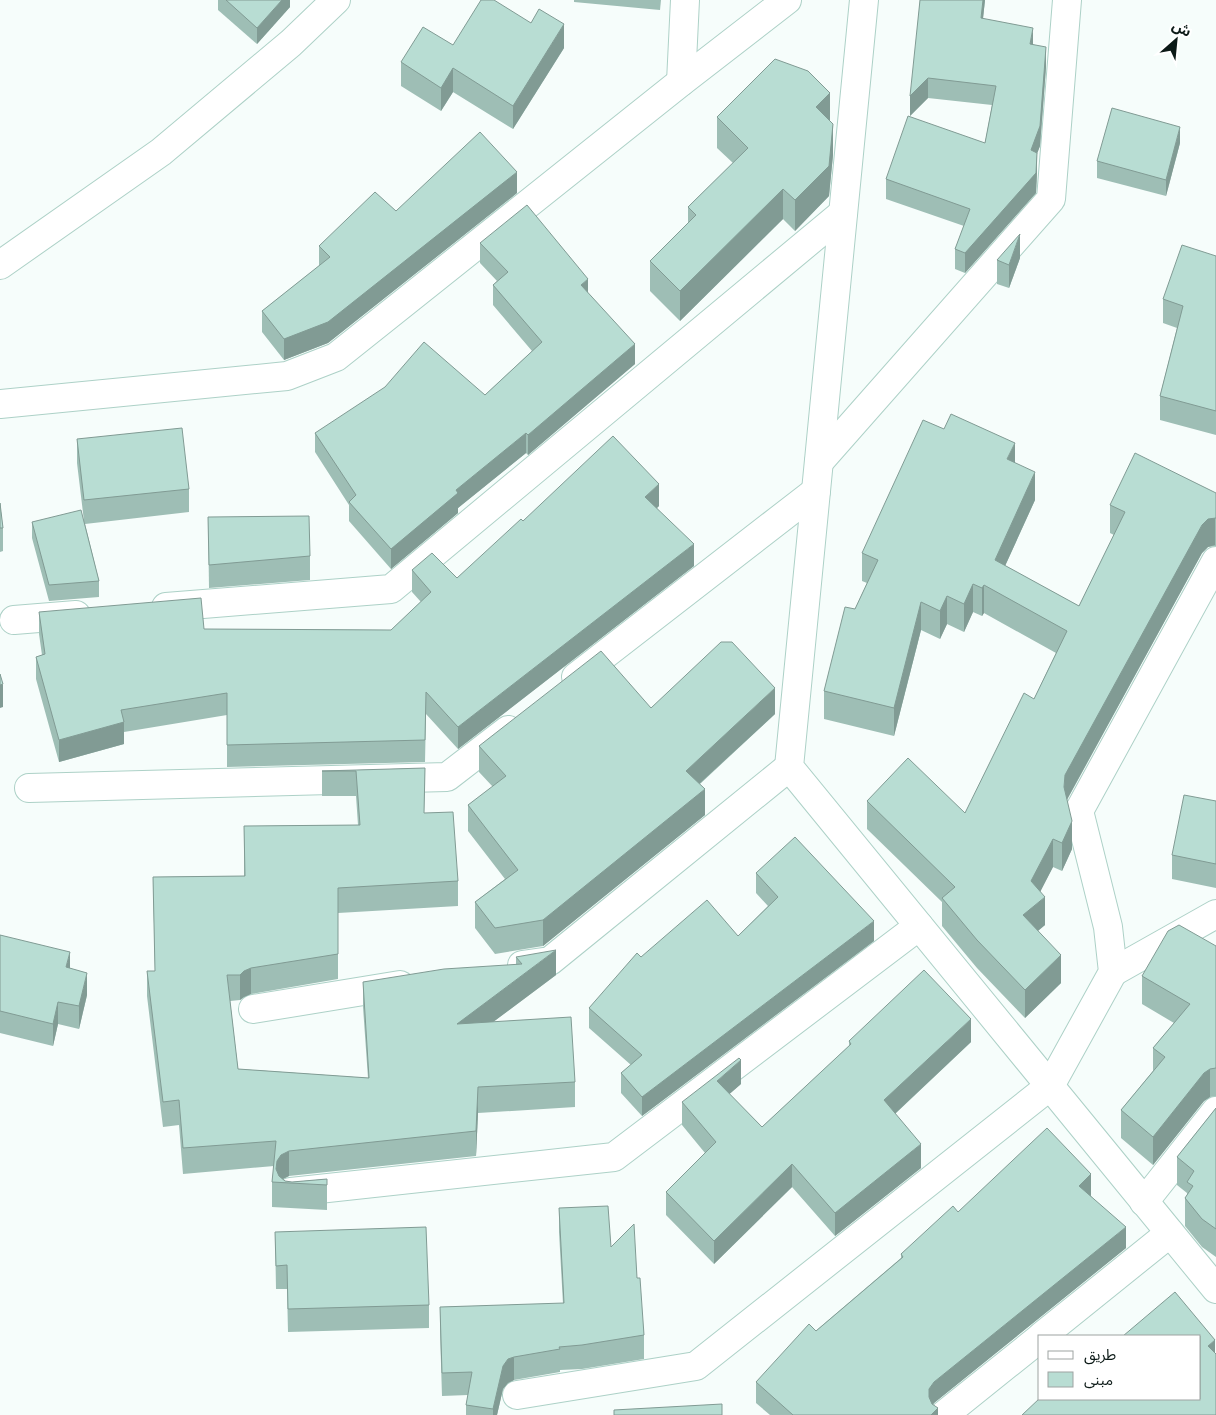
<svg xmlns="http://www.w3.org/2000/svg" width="1216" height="1415" viewBox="0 0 1216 1415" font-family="'Fira Sans','Noto Sans Arabic',sans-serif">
<rect width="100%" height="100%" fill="#f6fdfb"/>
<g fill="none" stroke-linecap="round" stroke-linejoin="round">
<!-- street casing -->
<g stroke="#add1c7" stroke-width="30">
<g id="street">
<polyline points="864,0 789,767 1216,1289"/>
<polyline points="681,82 685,0"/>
<polyline points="0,404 287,376 336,357 681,82 787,0"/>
<polyline points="819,462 1051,199 1067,0"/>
<polyline points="166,607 391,589 843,213"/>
<polyline points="14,620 76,615"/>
<polyline points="576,677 816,491"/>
<polyline points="29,788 447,777 508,730"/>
<polyline points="522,965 550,961 789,767"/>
<polyline points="1113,972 1216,914"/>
<polyline points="253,1009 400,985"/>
<polyline points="291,1192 614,1157 919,926"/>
<polyline points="1144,1202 1216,1111"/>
<polyline points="1042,1336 1170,1233"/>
<polyline points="517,1395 696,1366 1050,1086 1113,972 1108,927 1079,811 1216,561"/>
<polyline points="944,1415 1040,1338"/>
</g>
</g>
<!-- secondary casing -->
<g stroke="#add1c7" stroke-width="30">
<polyline id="secondary" points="0,265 161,152 291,43 336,0"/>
</g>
<!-- street -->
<use href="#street" stroke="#fff" stroke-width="28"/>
<!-- secondary -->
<use href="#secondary" stroke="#fff" stroke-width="28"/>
</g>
<!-- wall -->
<g fill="#9ebeb5">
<polygon points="218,0 290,0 290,7 257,44 218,10"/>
<polygon points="574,0 661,0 660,10 574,2"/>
<polygon points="920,0 985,0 983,18 1033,44 1046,67 1040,146 1037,153 1037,173 1036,193 965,273 955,269 955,249 964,226 886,199 886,179 985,143 992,105 928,98 910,116"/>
<polygon points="453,45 564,48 513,129 453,92 441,111 401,86 401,62"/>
<polygon points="717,117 830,122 833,155 829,196 795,231 783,219 680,321 650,291 650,261 688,223 688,207 733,163 717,148"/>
<polygon points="1180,143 1166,196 1097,178 1097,161"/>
<polygon points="517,193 328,343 284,360 262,332 262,311 319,266 319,246 396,211"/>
<polygon points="480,243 588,293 635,364 528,455 526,453 458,508 458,513 391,569 349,521 349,505 315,452 315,433 485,395 532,351 493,305 493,285 497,281 480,263"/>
<polygon points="1216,256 1216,435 1160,420 1160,396 1177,328 1163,323 1163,299"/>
<polygon points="1020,258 1009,288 997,284 997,260"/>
<polygon points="77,439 189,489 189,512 85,524 99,581 99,597 49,601 32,538 32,522 84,521 77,463"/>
<polygon points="1015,463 1035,500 1005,566 1079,606 1114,535 1110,533 1110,505 1216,493 1216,546 1208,547 1202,553 1067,800 1072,849 1062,871 1053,867 1040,891 1045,925 1038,931 1061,983 1025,1018 977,968 942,926 942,902 867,829 867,801 965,813 1034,699 1056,653 984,613 982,616 973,612 964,632 947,624 940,639 921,630 894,736 824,719 824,691 855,609 867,583 862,581 862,553"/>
<polygon points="0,503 3,528 3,551 0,552"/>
<polygon points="659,506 657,508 694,566 458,749 426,714 425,762 227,767 227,715 124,732 124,744 59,762 36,679 36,657 42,655 39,634 39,612 204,629 391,630 421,602 412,592 412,570 457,578 523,521"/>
<polygon points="208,517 310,556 310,580 209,588"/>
<polygon points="651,708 775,714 700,784 705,815 543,946 495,954 475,928 475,902 505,879 468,831 468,805 493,787 479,772 479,746"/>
<polygon points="425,768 424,813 458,881 458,906 338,913 338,979 251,994 244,997 240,1000 230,1001 238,1069 368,1078 363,1007 363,982 516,965 516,957 556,975 493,1022 575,1082 575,1107 478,1113 476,1156 289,1176 283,1179 285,1181 292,1182 327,1179 327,1210 272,1207 272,1182 274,1166 183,1174 179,1125 163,1127 147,996 147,971 155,971 153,877 244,876 244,826 358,825 356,796 322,796 322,771"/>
<polygon points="1216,801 1216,888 1172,879 1172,855"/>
<polygon points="756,873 874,941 642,1116 621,1093 621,1073 631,1065 589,1028 589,1008 641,957 738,936 768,906 756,893"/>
<polygon points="0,935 70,968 87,995 79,1029 58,1024 53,1046 0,1033"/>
<polygon points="1216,946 1216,1096 1210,1097 1204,1101 1153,1165 1121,1138 1121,1110 1153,1071 1153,1048 1174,1023 1142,1004 1142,976"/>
<polygon points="849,1041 971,1042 895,1114 921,1168 835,1236 792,1187 714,1264 666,1215 666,1192 705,1153 682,1125 682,1102 741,1084 729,1094 762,1127 849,1046"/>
<polygon points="1216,1108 1216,1257 1202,1247 1185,1226 1185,1198 1187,1195 1187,1193 1177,1185 1177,1157"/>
<polygon points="1091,1196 1126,1248 934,1403 933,1405 938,1415 770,1415 756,1403 756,1382 901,1258 901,1254 958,1212"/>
<polygon points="559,1208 611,1247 637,1278 644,1335 644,1359 582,1369 560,1370 560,1372 514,1380 508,1383 503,1389 497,1415 466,1415 466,1405 468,1395 442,1396 440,1331 440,1307 563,1304 559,1232"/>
<polygon points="275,1232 429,1305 429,1328 288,1332 287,1289 276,1289"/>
</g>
<!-- shaded-wall -->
<g fill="#819b94">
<polygon points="282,0 290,0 290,7 257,44 257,28"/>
<polygon points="983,0 985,0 981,37 981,18"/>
<polygon points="564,24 564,48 513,129 513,106"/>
<polygon points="1033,28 1033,48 1030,44"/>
<polygon points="1046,47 1046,67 1040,146 1031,170 1031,150"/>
<polygon points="453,68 453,92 441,111 441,88"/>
<polygon points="928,78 928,98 910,116 910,96"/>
<polygon points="830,93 830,124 816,107"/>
<polygon points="833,124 833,155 829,196 795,231 795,200"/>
<polygon points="1180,127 1180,143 1166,196 1166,180"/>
<polygon points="1037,153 1037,173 1036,193 965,273 965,253"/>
<polygon points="517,172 517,193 328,343 284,360 284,339"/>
<polygon points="783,189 783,219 680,321 680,291"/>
<polygon points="1020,234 1020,258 1009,288 1009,265"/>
<polygon points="588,279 588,299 581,285"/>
<polygon points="635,344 635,364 528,455 528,435"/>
<polygon points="526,433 526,453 458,508 458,513 391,569 391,549 456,490"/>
<polygon points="1015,443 1015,471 1007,459"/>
<polygon points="1035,472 1035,500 995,588 995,560"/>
<polygon points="659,484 659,506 645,519 645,497"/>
<polygon points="1215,517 1215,545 1208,547 1202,553 1065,803 1064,787 1065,775 1202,525 1208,519"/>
<polygon points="694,544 694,566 458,749 458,727"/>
<polygon points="973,584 973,612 964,632 964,604"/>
<polygon points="984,585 984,613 982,616 982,588"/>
<polygon points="947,596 947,624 940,639 940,611"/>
<polygon points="921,602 921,630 894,736 894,708"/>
<polygon points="3,684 3,707 0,708 0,685"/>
<polygon points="775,688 775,714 686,796 686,771"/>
<polygon points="124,722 124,744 59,762 59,740"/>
<polygon points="705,789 705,815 543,946 543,920"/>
<polygon points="1072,821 1072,849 1062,871 1062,843"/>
<polygon points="1053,839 1053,867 1032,908 1045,897 1045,925 1023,943 1023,915 1031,881"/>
<polygon points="874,921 874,941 642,1116 642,1097"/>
<polygon points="556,950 556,975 457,1049 457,1024"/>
<polygon points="70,952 70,974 66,967"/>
<polygon points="1061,955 1061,983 1025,1018 1025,990"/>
<polygon points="251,968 251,994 244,997 240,1000 240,975 244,971"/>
<polygon points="87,973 87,995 79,1029 79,1006"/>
<polygon points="58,1002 58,1024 53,1046 53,1024"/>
<polygon points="971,1019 971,1042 884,1124 884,1100"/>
<polygon points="741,1060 741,1084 717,1105 717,1081"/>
<polygon points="1210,1069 1210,1097 1204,1101 1153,1165 1153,1137 1204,1073"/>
<polygon points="478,1087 478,1113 476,1156 476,1131"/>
<polygon points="921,1144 921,1168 835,1236 835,1213"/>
<polygon points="289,1151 289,1176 281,1180 280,1182 276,1169 277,1161 281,1155"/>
<polygon points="792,1164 792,1187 714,1264 714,1241"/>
<polygon points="1091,1174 1091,1196 1079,1207 1079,1186"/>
<polygon points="1126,1227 1126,1248 934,1403 929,1410 929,1389 934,1382"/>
<polygon points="1215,1340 1215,1360 1208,1346"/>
<polygon points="514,1357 514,1380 508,1383 503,1389 497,1415 493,1415 493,1409 503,1366 508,1359"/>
<polygon points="938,1408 938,1415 931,1415"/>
</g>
<!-- building -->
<g fill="#b8ddd3" stroke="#819b94">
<polygon points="226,0 282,0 257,28"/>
<polygon points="481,0 494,0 531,23 539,9 564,24 513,106 453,68 441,88 401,62 423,27 453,45"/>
<polygon points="920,0 983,0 981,18 1033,28 1030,44 1046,47 1040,126 1031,150 1037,153 1036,173 965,253 955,249 970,209 886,179 908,116 985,143 996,86 928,78 910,96"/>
<polygon points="775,59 808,71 830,93 816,107 833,124 829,166 795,200 783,189 680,291 650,261 696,215 688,207 748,148 717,117"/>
<polygon points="1112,108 1180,127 1166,180 1097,161"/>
<polygon points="480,132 517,172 328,322 284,339 262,311 330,257 319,246 375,192 396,211"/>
<polygon points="527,205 588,279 581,285 635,344 528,435 526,433 456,490 458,493 391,549 349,502 356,495 315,433 385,387 424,342 485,395 542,342 493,285 508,272 480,243"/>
<polygon points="1020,234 1009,265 997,260"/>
<polygon points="1182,245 1216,256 1216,411 1160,396 1183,306 1163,299"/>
<polygon points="951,414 1015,443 1007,459 1035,472 995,560 1079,606 1125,512 1110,505 1135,453 1216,493 1216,518 1208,519 1202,525 1065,775 1064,787 1072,821 1062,843 1053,839 1031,881 1045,897 1023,915 1061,955 1025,990 977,940 942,898 955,887 867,801 908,758 965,813 1024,693 1034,699 1067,631 984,585 982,588 973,584 964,604 947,596 940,611 921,602 894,708 824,691 845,607 855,609 878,560 862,553 923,420 944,429"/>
<polygon points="182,428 189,489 84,500 77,439"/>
<polygon points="613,436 659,484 645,497 694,544 458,727 426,692 425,740 227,745 227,693 121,710 124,722 59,740 36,657 45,654 39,612 201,598 204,629 391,630 431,592 412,570 432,553 457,578 521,519 523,521"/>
<polygon points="0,503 3,528 0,528"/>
<polygon points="81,510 99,581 49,585 32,522"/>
<polygon points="309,516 310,556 209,565 208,517"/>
<polygon points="721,642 732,642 775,688 686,771 705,789 543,920 495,928 475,902 518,870 468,805 506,776 479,746 601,651 651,708"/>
<polygon points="0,674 3,684 0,685"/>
<polygon points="425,768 424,813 453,812 458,881 338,888 338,954 251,968 244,971 240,975 227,975 238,1069 369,1078 363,982 444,969 522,964 516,957 556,950 457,1024 571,1017 575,1082 478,1087 476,1131 289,1151 281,1155 277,1161 276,1169 279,1176 285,1181 292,1182 327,1179 327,1185 272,1182 276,1141 183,1148 179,1100 163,1102 147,971 155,971 153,877 245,876 244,826 360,825 356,771 322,771"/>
<polygon points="1184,795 1216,801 1216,864 1172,855"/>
<polygon points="795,837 874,921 642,1097 621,1073 642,1055 589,1008 637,953 641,957 707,900 738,936 778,897 756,873"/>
<polygon points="1179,925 1216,946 1216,1068 1210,1069 1204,1073 1153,1137 1121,1110 1165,1057 1153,1048 1190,1004 1142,976 1168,931"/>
<polygon points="0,935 70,952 66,967 87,973 79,1006 58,1002 53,1024 0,1011"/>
<polygon points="924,970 971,1019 884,1100 921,1144 835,1213 792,1164 714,1241 666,1192 716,1142 682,1102 739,1058 741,1060 717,1081 762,1127 851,1044 849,1041"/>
<polygon points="1216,1108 1216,1229 1202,1219 1185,1198 1193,1186 1187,1182 1194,1171 1177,1157"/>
<polygon points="1047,1128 1091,1174 1079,1186 1126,1227 934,1382 929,1389 929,1397 932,1404 938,1408 931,1415 793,1415 756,1382 809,1324 816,1331 903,1257 901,1254 953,1206 958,1212"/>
<polygon points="608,1206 611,1247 634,1224 637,1278 640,1278 644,1335 582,1345 559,1347 560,1349 514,1357 508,1359 503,1366 493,1409 466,1405 472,1372 442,1373 440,1307 564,1303 559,1208"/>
<polygon points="426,1227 429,1305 288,1309 287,1265 276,1266 275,1232"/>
<polygon points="1175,1292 1215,1340 1208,1346 1216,1354 1216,1415 1022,1415 1040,1398 1200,1399 1200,1336 1123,1336"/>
<polygon points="722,1404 722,1415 614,1415 614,1410"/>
</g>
<!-- legend -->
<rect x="1038" y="1335" width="162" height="65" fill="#ffffff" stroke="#9ea3a2"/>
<rect x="1048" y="1351" width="25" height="8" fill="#ffffff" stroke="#9ea3a2"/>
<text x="1084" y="1360" font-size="15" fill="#0c1a17">طريق</text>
<rect x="1048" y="1372" width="25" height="15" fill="#b8ddd3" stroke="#9ea3a2"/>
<text x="1084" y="1385" font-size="15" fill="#0c1a17">مبنى</text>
<!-- north arrow -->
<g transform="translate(1176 40) rotate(27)" stroke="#ffffff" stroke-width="4" paint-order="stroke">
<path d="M0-4L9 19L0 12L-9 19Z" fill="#0c1a17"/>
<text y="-8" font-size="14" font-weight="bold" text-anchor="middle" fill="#0c1a17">ش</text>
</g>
</svg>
